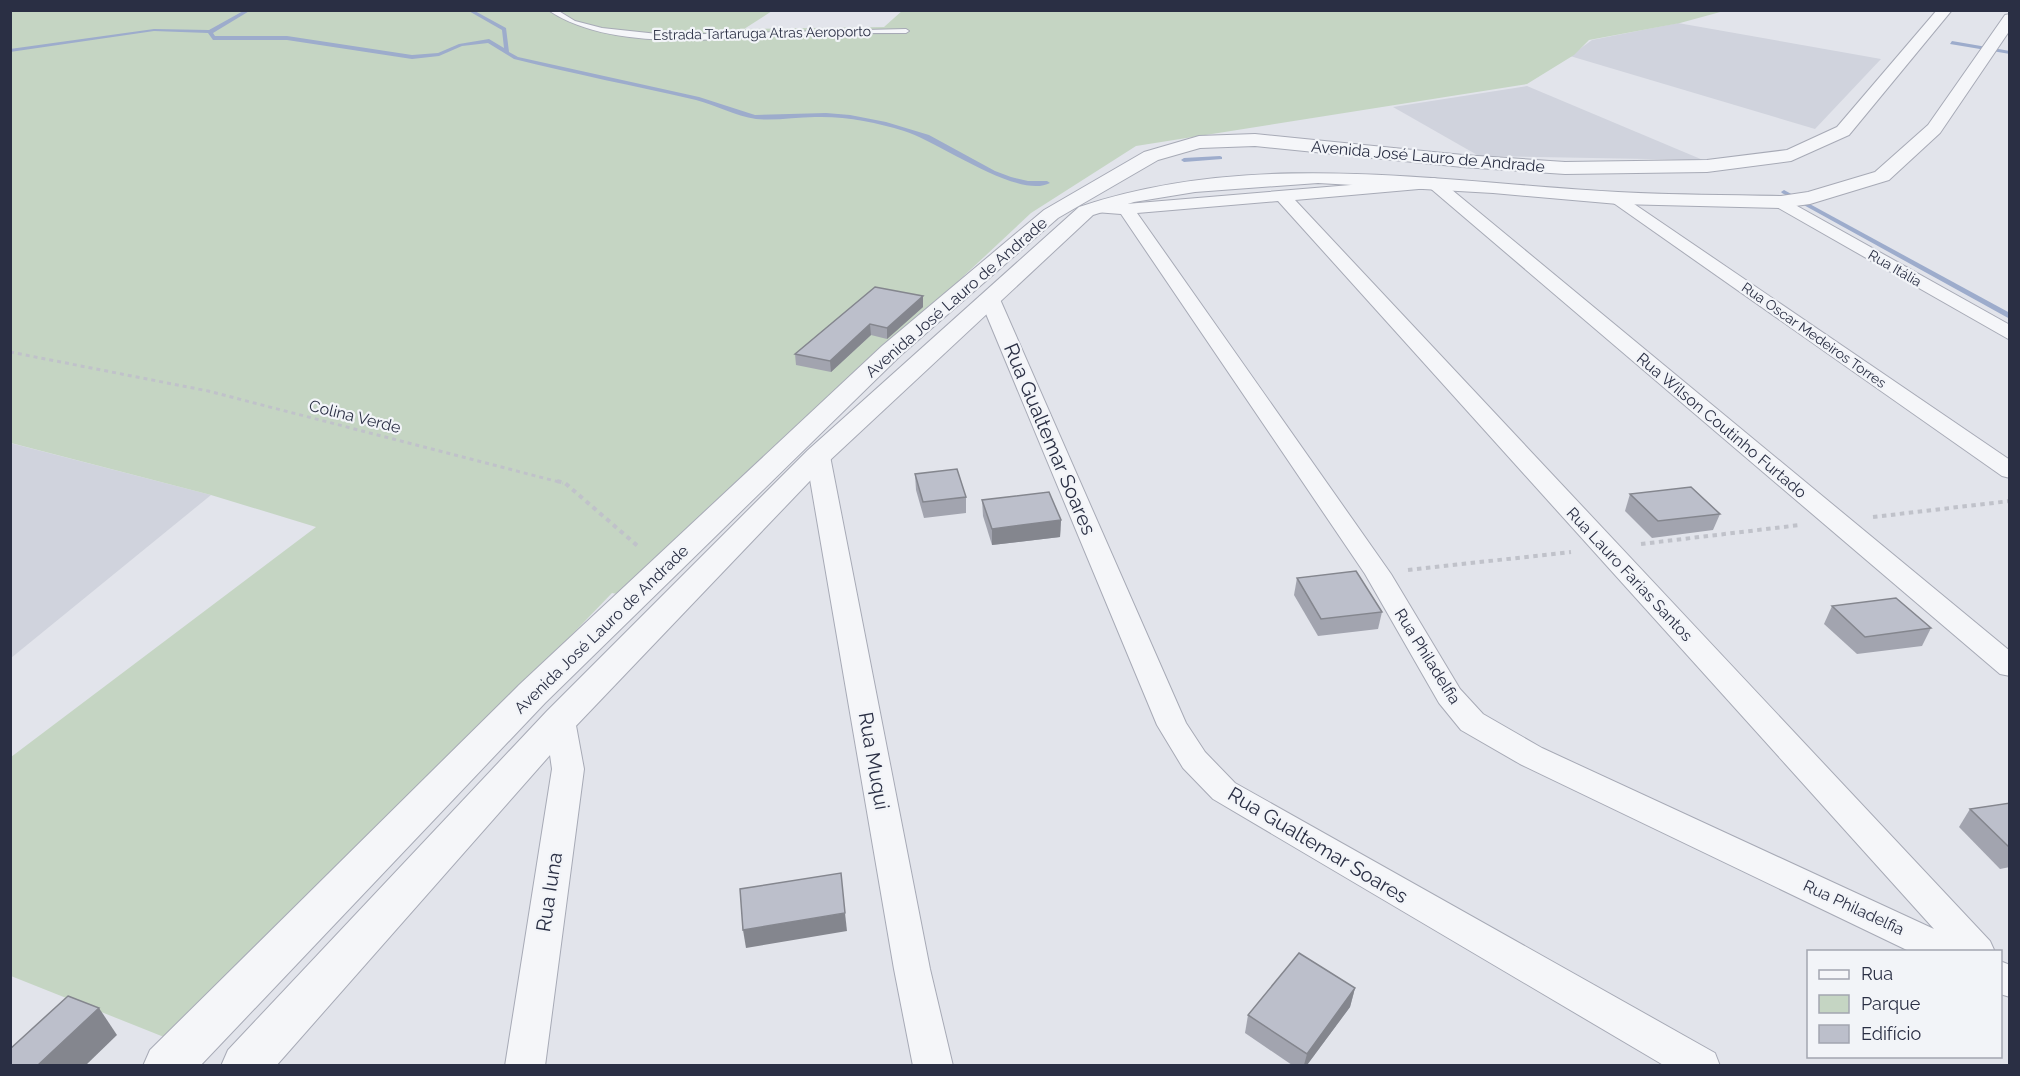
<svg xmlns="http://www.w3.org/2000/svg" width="2020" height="1076" viewBox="0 0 2020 1076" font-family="Raleway,sans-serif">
<rect width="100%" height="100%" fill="#e2e4eb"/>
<!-- built -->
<g fill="#d0d3dd">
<polygon points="1678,23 1881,59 1815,129 1570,56 1592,40"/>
<polygon points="1527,86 1703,160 1479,156 1393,107"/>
<polygon points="10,443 211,495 11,658 10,658"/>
</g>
<!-- green -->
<polygon fill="#c5d5c3" points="903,10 1724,11 1680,23 1589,40 1574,55 1527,84 1136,146 1031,213 623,595 612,593 179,1043 11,976 11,757 316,527 211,495 11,443 10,11 772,11 744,29 884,27"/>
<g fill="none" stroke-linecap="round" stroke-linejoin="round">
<!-- stream -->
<g fill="#9daccc" fill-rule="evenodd">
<path d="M245,10H251L213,33L215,36H287L412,55L438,53L459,44L489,39L504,48L502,30L467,10H473L506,28L509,52L518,57L699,97L755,115L826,113L850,115L886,122L929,135L995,171L1011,177L1028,181H1047L1050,183C1018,200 938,141 904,131C876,122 845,116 815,117C796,117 776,121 756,119C735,116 716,105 696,100C635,86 574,74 514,59L488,43L462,46L439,56L412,59L287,40H213L208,33L154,31L10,52V49L154,29L209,30Z"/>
<polygon points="1952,41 2010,51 2010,54 1950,44"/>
<polygon points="1220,156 1222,157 1222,159 1184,162 1181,160 1184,158"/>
<polygon points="1784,190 2010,313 2010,319 1782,193 1781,192"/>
</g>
<!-- service casing -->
<g stroke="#a7aab6" stroke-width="2">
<path id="service" d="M548,10H557L575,21L602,28L667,35L906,29L909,31L906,33C868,33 829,33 791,35C718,38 612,53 548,10Z"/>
</g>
<!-- minor casing -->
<g stroke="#a7aab6" stroke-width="2">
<g id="minor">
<path d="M1434,178L1440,180L2010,651V676L2000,674L1430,188L1295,200L1990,941L1995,952H1911L1520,764L1461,730L1439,703L1365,574L1121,214L1095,212L1087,207L1095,202L1126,204ZM1278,201L1934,929L1542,748L1483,714L1460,689L1391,574L1137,213Z"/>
<polygon points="1618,193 2010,460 2010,478 2002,476 1612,202 1610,198"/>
<polygon points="1781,197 2010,325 2010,340 1775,206 1773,202 1775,198"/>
<polygon points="989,291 999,297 1186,723 1205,752 1235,783 1715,1053 1720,1066 1665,1066 1213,799 1183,768 1157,725 979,297"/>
<polygon points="818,449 826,451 830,456 930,969 953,1066 913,1066 894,969 806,456 810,451"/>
<polygon points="560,709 571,713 575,720 584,769 545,1066 505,1066 552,769 545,720 549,713"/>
<polygon points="2000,961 2010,965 2010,997 2000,994"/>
</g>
</g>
<!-- tertiary casing -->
<g stroke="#a7aab6" stroke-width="2">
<g id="tertiary">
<polygon points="1937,10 1952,10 1849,135 1791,161 1707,172 1565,174 1463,167 1255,146 1200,148 1158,160 1058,218 900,356 545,703 200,1066 143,1066 150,1050 519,685 882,346 1044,210 1144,152 1199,136 1255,134 1463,155 1565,162 1707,160 1787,150 1837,127"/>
<path d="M2010,14V30L1940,133L1889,180L1810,204L1781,208L1618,204L1493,193L1318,183L1195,192L1134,202L1093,215L828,462L573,729L276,1066H221L228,1050L547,711L808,450L1079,207C1253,148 1439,182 1618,192C1672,195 1727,195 1781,196L1808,192L1875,172L1928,125L2005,15Z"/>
</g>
</g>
<!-- path-far1 -->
<polyline stroke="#c0c2ca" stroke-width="3" stroke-dasharray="4 4" stroke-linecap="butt" points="10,352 208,391 563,483"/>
<!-- path -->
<g stroke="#c0c2ca" stroke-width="4" stroke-dasharray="4.5 4.5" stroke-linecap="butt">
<polyline points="557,481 565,483 640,548"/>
<polyline points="1873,517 2010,501"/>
<polyline points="1641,544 1800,525"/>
<polyline points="1408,570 1571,552"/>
</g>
<!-- service -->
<use href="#service" fill="#f5f6f9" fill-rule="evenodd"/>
<!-- minor -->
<use href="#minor" fill="#f5f6f9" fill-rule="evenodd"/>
<!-- tertiary -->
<use href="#tertiary" fill="#f5f6f9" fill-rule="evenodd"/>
</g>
<!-- wall -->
<g fill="#a2a4af">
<polygon points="923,296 923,307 887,339 871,335 831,372 796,365 795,354"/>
<polygon points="915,474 966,497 966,513 924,518 916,490"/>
<polygon points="1630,494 1720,514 1713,530 1652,538 1625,511"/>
<polygon points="982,500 1061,520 1060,537 992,545 983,516"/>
<polygon points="1297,578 1382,612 1378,629 1318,636 1294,595"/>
<polygon points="1832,606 1931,628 1922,646 1857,654 1824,624"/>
<polygon points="2010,803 2010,867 2000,869 1959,827 1970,809"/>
<polygon points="1355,988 1350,1007 1307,1065 1292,1065 1245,1033 1248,1015"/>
</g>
<!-- shaded-wall -->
<g fill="#84868e">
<polygon points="923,296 923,307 887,339 887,328"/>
<polygon points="870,324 871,335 831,372 830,361"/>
<polygon points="1061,520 1060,537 992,545 992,529"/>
<polygon points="845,913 847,931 746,948 743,930"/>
<polygon points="1355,988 1350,1007 1307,1065 1304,1065 1307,1054"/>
<polygon points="99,1008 117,1035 86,1065 38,1065"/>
</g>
<!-- building -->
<g fill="#bcbfcb" stroke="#84868e" stroke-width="1.5">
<polygon points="875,287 923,296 887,328 870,324 830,361 795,354"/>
<polygon points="957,469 966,497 923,502 915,474"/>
<polygon points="1691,487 1720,514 1658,521 1630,494"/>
<polygon points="1049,492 1061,520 992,529 982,500"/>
<polygon points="1356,571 1382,612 1321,619 1297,578"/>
<polygon points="1896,598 1931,628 1865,637 1832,606"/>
<polygon points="2010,803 2010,848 1970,809"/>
<polygon points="841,873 845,913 743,930 740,889"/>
<polygon points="1299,953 1355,988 1307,1054 1248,1015"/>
<polygon points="68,996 99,1008 38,1065 10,1065 10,1049"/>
</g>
<g text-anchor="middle" stroke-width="4.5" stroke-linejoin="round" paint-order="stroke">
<!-- far-street labels -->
<g font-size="14" fill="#2a2f44" stroke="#f2f4f8">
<text transform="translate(762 33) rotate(-1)" y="5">Estrada Tartaruga Atras Aeroporto</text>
<text transform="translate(1895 268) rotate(30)" y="5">Rua Itália</text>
<text transform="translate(1814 335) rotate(35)" y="5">Rua Oscar Medeiros Torres</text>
</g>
<!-- street labels -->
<g font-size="16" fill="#2a2f44" stroke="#f2f4f8">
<text transform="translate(1428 156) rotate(5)" y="6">Avenida José Lauro de Andrade</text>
<text transform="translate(956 297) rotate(-41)" y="6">Avenida José Lauro de Andrade</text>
<text transform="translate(355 416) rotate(14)" y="6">Colina Verde</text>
<text transform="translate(1722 425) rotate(40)" y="6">Rua Wilson Coutinho Furtado</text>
<text transform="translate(1630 574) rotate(47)" y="6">Rua Lauro Farias Santos</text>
<text transform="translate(601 629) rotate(-44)" y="6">Avenida José Lauro de Andrade</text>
<text transform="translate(1428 656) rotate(58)" y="6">Rua Philadelfia</text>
<text transform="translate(1854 907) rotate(25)" y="6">Rua Philadelfia</text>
</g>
<!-- near-street labels -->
<g font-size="20" fill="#2a2f44" stroke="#f2f4f8">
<text transform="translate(1050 439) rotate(67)" y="7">Rua Gualtemar Soares</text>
<text transform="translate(874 761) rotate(80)" y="7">Rua Muqui</text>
<text transform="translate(1318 845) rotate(31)" y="7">Rua Gualtemar Soares</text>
<text transform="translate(549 892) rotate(-81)" y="7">Rua Iuna</text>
</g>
</g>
<!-- border -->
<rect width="2020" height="1076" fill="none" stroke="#2a2f44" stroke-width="24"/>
<!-- legend -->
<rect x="1807" y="950" width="195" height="108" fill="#f2f4f8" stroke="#a2a5b0" stroke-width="1.5"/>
<rect x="1819" y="970" width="30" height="9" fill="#f5f6f9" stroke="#a2a5b0" stroke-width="1.5"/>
<text x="1861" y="980" font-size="18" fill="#2a2f44">Rua</text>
<rect x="1819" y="995" width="30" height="18" fill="#c5d5c3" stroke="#a2a5b0" stroke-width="1.5"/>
<text x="1861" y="1010" font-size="18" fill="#2a2f44">Parque</text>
<rect x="1819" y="1025" width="30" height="18" fill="#bcbfcb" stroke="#a2a5b0" stroke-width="1.5"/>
<text x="1861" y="1040" font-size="18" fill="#2a2f44">Edifício</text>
</svg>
